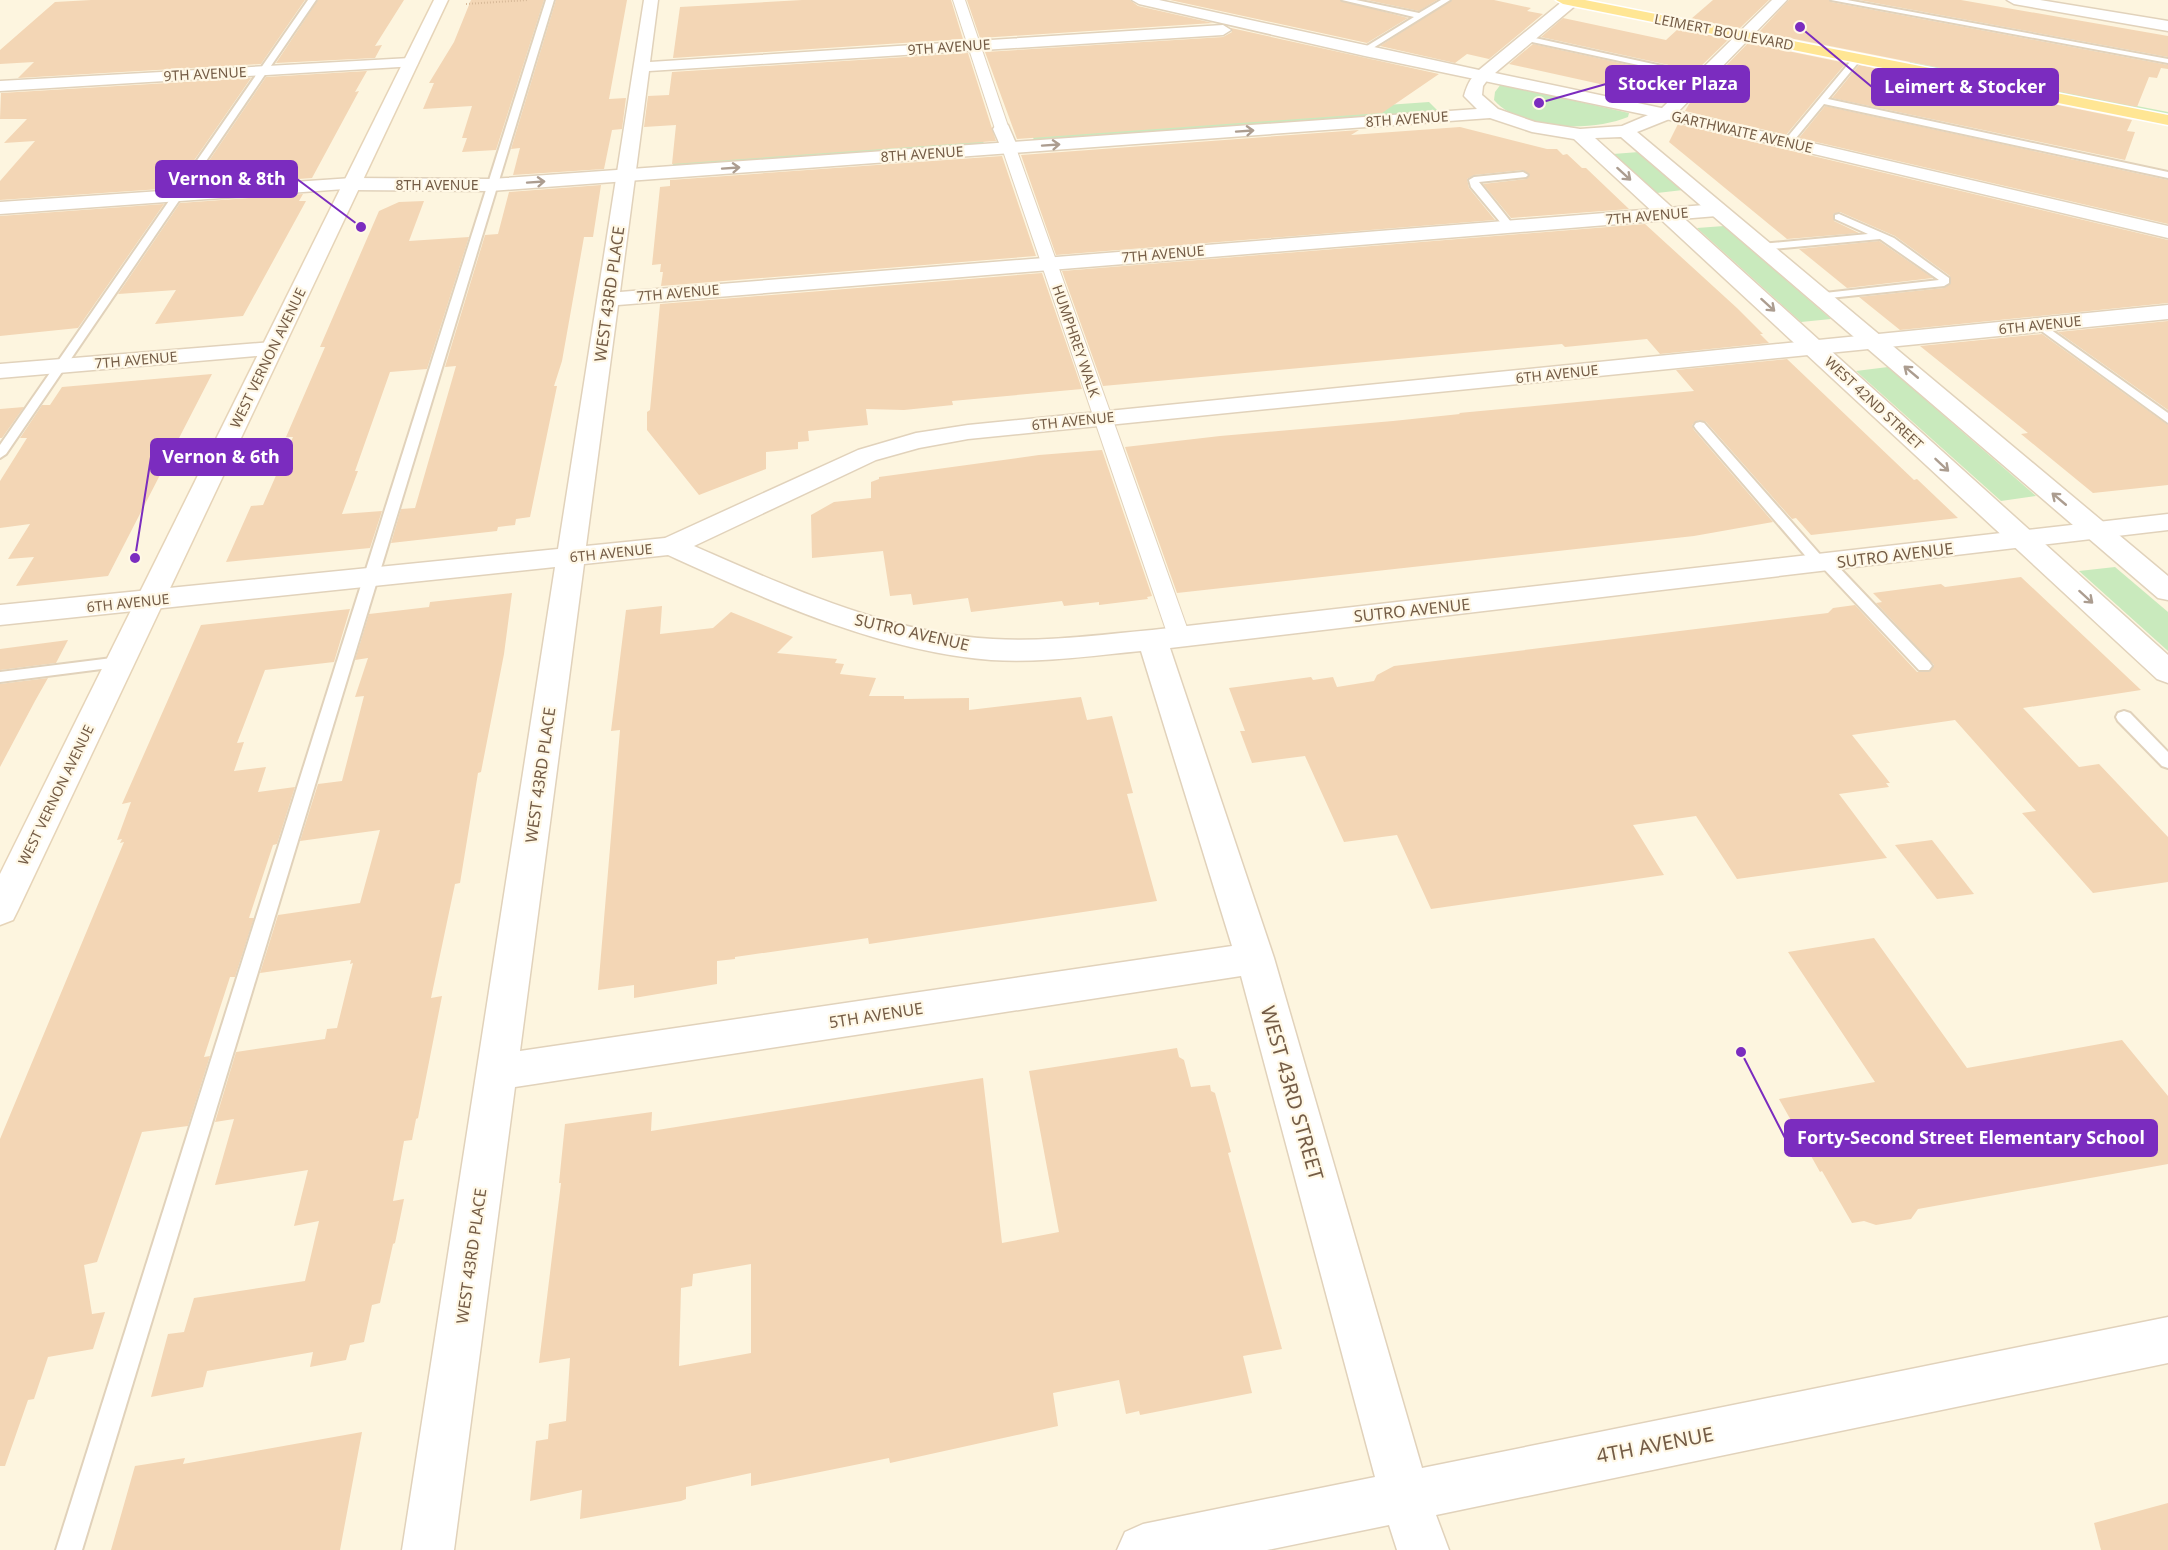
<svg xmlns="http://www.w3.org/2000/svg" width="2168" height="1550" viewBox="0 0 2168 1550" font-family="'Noto Sans',sans-serif">
<rect width="100%" height="100%" fill="#fdf5df"/>
<!-- green -->
<g fill="#c9eabd">
<polygon points="1910,62 2168,112 2168,116 1908,65"/>
<path d="M1501,84L1629,113L1628,117C1592,132 1521,131 1494,100L1495,92Z"/>
<polygon points="1429,102 1438,111 1034,140 1030,130"/>
<polygon points="981,134 984,144 673,166 674,155"/>
<polygon points="1639,152 1683,190 1657,193 1613,154"/>
<polygon points="1724,226 1831,319 1801,322 1697,228"/>
<polygon points="1888,367 2036,496 2001,501 1856,371"/>
<polygon points="2115,567 2168,612 2168,651 2079,571"/>
</g>
<!-- building -->
<g fill="#f3d6b5" fill-rule="evenodd">
<polygon points="91,0 305,0 261,64 18,78 34,62 0,64 0,50 55,2"/>
<polygon points="318,0 404,0 375,46 382,45 375,58 276,63"/>
<polygon points="471,0 544,0 496,150 462,152 467,138 462,138 472,106 423,109 434,83 429,83 454,42"/>
<polygon points="556,0 627,0 609,99 626,98 622,129 612,130 604,169 513,175 520,148 511,149"/>
<polygon points="802,0 951,0 963,39 673,58 680,7"/>
<polygon points="967,0 1130,0 1138,6 1213,23 980,38"/>
<polygon points="1170,0 1340,0 1408,18 1367,43"/>
<polygon points="1367,0 1437,0 1419,11"/>
<polygon points="1452,0 1494,0 1531,8 1527,11 1543,14 1489,59 1467,54 1455,63 1380,46"/>
<polygon points="1713,0 1769,0 1740,28 1691,19"/>
<polygon points="1789,0 1829,0 1831,2 2168,65 2168,69 2161,68 2157,78 2149,77 2137,107 1759,32"/>
<polygon points="1859,0 1961,0 2168,36 2168,57"/>
<polygon points="1563,18 1666,40 1678,29 1729,39 1696,71 1541,37"/>
<polygon points="1231,28 1439,74 1382,113 1017,139 985,52 1223,37 1232,32"/>
<polygon points="1748,43 1846,63 1786,135 1685,111 1689,104"/>
<polygon points="1533,44 1689,78 1668,99 1509,64"/>
<polygon points="968,53 996,141 672,164 676,125 644,127 648,96 669,95 672,72"/>
<polygon points="1859,65 2132,120 2127,131 2135,132 2125,160 1832,98"/>
<polygon points="367,71 355,92 359,91 312,178 191,187 266,77"/>
<polygon points="251,78 175,188 0,200 0,181 35,141 4,143 27,119 0,119 1,93"/>
<polygon points="1825,106 2168,180 2168,224 1799,138"/>
<polygon points="1678,124 2168,240 2168,303 1900,330 1859,297 1944,288 1951,283 1950,276 1895,236 1840,212 1833,214 1834,221 1859,233 1787,239 1669,142"/>
<polygon points="1460,127 1547,149 1557,149 1563,155 1567,154 1582,168 1586,168 1629,209 1511,218 1483,184 1526,179 1530,175 1523,170 1474,175 1467,179 1469,188 1495,220 1056,255 1021,155 1359,130 1351,135"/>
<polygon points="1002,156 1036,256 661,286 663,272 660,272 661,264 652,265 660,187 670,186 670,180"/>
<polygon points="601,185 593,237 584,237 562,361 554,386 557,386 530,517 516,519 515,525 498,527 497,531 391,543 401,509 415,508 456,366 445,367 485,235 498,234 509,192"/>
<polygon points="303,194 299,201 306,201 243,316 155,324 176,290 118,294 180,203"/>
<polygon points="424,201 409,241 469,237 427,369 390,372 355,471 358,471 342,514 382,511 370,548 226,562 251,506 263,505 293,437 286,437 325,347 320,347 379,211 399,202"/>
<polygon points="164,204 78,328 0,336 0,216"/>
<polygon points="1645,224 1737,308 1763,334 1760,334 1769,343 1660,354 1647,339 1565,347 1562,344 1103,386 1062,271"/>
<polygon points="1879,241 1933,278 1847,288 1799,249"/>
<polygon points="1042,273 1082,389 952,401 953,405 904,410 866,409 868,425 808,431 809,441 798,442 798,449 766,452 766,469 699,495 647,430 647,412 650,410 660,304"/>
<polygon points="2168,321 2168,410 2058,332"/>
<polygon points="2042,334 2168,425 2168,485 2093,493 2021,434 2028,433 1920,346"/>
<polygon points="1787,359 1914,480 1917,479 1958,518 1811,535 1796,518 1792,519 1706,422 1699,420 1692,425 1694,430 1773,522 1694,536 1177,593 1125,447 1220,436 1393,421 1460,414 1459,413 1694,391 1676,370"/>
<polygon points="212,374 108,576 16,586 34,557 8,559 30,524 0,528 0,481 27,438 20,438 42,405 50,405 62,387"/>
<polygon points="24,407 2,438 0,438 0,409"/>
<polygon points="1102,450 1152,596 1147,597 1148,599 1099,605 1099,602 1064,606 1062,601 971,612 968,598 913,605 911,594 890,596 883,551 812,558 811,515 834,502 871,498 871,482 879,479 879,477 1039,455"/>
<polygon points="2021,577 2141,690 2023,708 2079,767 2099,764 2168,837 2168,882 2093,893 2022,813 2036,811 1955,720 1852,735 1890,783 1886,783 1889,787 1839,794 1887,858 1737,879 1696,816 1633,825 1664,875 1431,909 1397,835 1344,842 1305,756 1252,763 1240,731 1245,731 1229,688 1311,677 1313,680 1333,677 1337,687 1374,681 1377,675 1394,666 1828,613 1833,608 1855,605 1917,672 1929,672 1934,665 1876,603 1882,602 1873,593 1941,584 1945,587"/>
<polygon points="512,593 504,654 481,772 478,773 460,883 455,884 431,998 442,996 418,1118 416,1119 412,1140 404,1141 393,1201 404,1199 395,1243 393,1244 380,1303 372,1305 364,1342 350,1345 346,1360 310,1367 313,1352 207,1371 203,1387 151,1397 168,1334 184,1332 194,1298 305,1281 319,1221 294,1226 308,1170 215,1185 234,1119 215,1122 236,1052 325,1039 327,1029 337,1028 353,963 350,964 351,960 260,973 278,915 360,903 380,830 300,841 318,784 342,781 364,696 355,697 368,658 355,660 369,614 429,607 430,602"/>
<polygon points="662,606 660,634 713,628 731,612 793,637 777,653 837,659 835,663 844,664 840,674 876,678 869,696 904,696 904,699 969,698 969,710 1081,697 1087,720 1112,716 1133,793 1127,794 1157,901 869,944 868,938 735,957 735,959 717,961 717,984 634,998 634,985 598,990 620,730 611,731 626,610"/>
<polygon points="350,609 334,662 265,670 237,743 244,742 234,771 266,767 258,792 295,787 277,844 273,845 249,918 254,918 235,977 230,977 204,1057 210,1056 188,1126 142,1132 97,1262 84,1265 92,1314 105,1312 93,1349 48,1357 34,1399 28,1400 5,1466 0,1466 0,1139 124,842 120,843 122,839 117,840 131,802 122,804 201,625"/>
<polygon points="68,640 56,663 0,670 0,649"/>
<polygon points="48,678 35,701 0,767 0,684"/>
<polygon points="1932,840 1974,894 1937,899 1895,845"/>
<polygon points="1874,938 1967,1068 2122,1040 2168,1096 2168,1164 1918,1209 1911,1219 1876,1225 1864,1221 1852,1223 1822,1171 1820,1172 1779,1099 1875,1082 1788,952"/>
<path d="M1177,1048L1179,1057L1184,1060L1191,1087L1210,1085L1211,1091L1215,1093L1231,1152L1228,1153L1282,1349L1243,1356L1252,1393L1140,1415L1139,1411L1126,1414L1119,1380L1053,1393L1058,1426L890,1463L889,1458L751,1486V1473L686,1487V1499L681,1501L580,1519L582,1490L530,1501L536,1441L548,1439L549,1424L566,1421L570,1358L539,1363L561,1183H559L565,1124L652,1112L651,1131L983,1078L1002,1243L1059,1232L1029,1071ZM751,1264V1353L679,1366L681,1288L692,1286L693,1274Z"/>
<polygon points="362,1432 340,1550 111,1550 135,1466 185,1458 183,1464"/>
<polygon points="2168,1503 2168,1550 2101,1550 2094,1523"/>
</g>
<g fill="none" stroke-linecap="round" stroke-linejoin="round">
<!-- service casing -->
<g stroke="#e1d2bb" stroke-width="4">
<g id="service">
<polygon points="308,0 316,0 6,454 0,458 0,445"/>
<polygon points="546,0 554,0 82,1550 56,1550"/>
<polygon points="1342,0 1356,0 1419,13 1441,0 1450,0 1365,53 1362,53 1362,49 1414,17"/>
<polygon points="1831,0 1847,0 2168,59 2168,63"/>
<polygon points="1526,36 1703,75 1707,77 1703,79 1523,40 1523,36"/>
<polygon points="1855,56 1862,58 1828,99 2168,172 2168,178 1824,104 1791,144 1785,144 1785,140"/>
<polygon points="1523,172 1528,175 1526,177 1479,182 1515,227 1506,229 1471,187 1469,180 1474,177"/>
<polygon points="1839,214 1894,238 1949,278 1949,283 1944,286 1820,299 1816,298 1816,294 1939,280 1880,239 1761,250 1756,247 1761,244 1868,234 1835,219 1835,215"/>
<polygon points="2040,322 2168,413 2168,423 2036,327 2036,323"/>
<polygon points="1700,422 1704,423 1824,559 1832,560 1929,662 1932,666 1929,670 1919,670 1823,568 1815,567 1696,429 1694,426 1696,423"/>
<polygon points="120,657 125,658 128,662 125,666 0,682 0,672"/>
<polygon points="2124,711 2130,713 2168,752 2168,768 2162,766 2118,721 2116,717 2118,713"/>
</g>
</g>
<!-- pedestrian casing -->
<g stroke="#e1d2bb" stroke-width="2">
<g id="pedestrian">
<polygon points="953,0 965,0 1009,129 1007,132 997,132 995,129"/>
<polygon points="1009,144 1016,148 1190,636 1187,641 1179,644 1171,641 1168,636 1002,148"/>
</g>
</g>
<!-- minor casing -->
<g stroke="#e1d2bb" stroke-width="3">
<g id="minor">
<path d="M644,0H658L650,62L1223,25L1231,30L1223,35L649,71L620,292L1717,204L1724,206L1727,210L1724,214L1717,216L618,305L586,546L665,538L858,450L916,433L968,425L2168,305V319L968,439L919,448L876,460L694,546C788,587 889,634 993,639C1047,642 1098,635 1152,630L2168,514V530L1170,648L1274,958L1422,1468L2168,1317V1363L1436,1515L1449,1550H1397L1389,1525L1267,1550H1117L1125,1532L1143,1524L1375,1477L1241,976L515,1087L454,1550H402L555,567L0,625V605L558,549ZM668,555C770,601 878,651 991,660C1042,663 1090,656 1141,651L1232,946L520,1051L584,564Z"/>
<polygon points="1132,0 1159,0 1479,70 1564,0 1577,0 1576,5 1495,73 1666,109 2168,226 2168,238 1666,119 1365,56 1139,4"/>
<polygon points="2007,0 2040,0 2168,21 2168,31 2014,4"/>
<polygon points="410,58 418,63 416,66 0,91 0,81"/>
<polygon points="1002,124 1008,125 1018,148 1015,152 1003,152 993,129 996,125"/>
<polygon points="352,178 359,180 362,184 359,188 0,214 0,202"/>
<polygon points="272,342 280,344 283,349 280,354 0,378 0,364"/>
</g>
</g>
<!-- tertiary casing -->
<g stroke="#e1d2bb" stroke-width="3">
<path id="tertiary" d="M1772,0H1787L1672,118L1637,132L2168,576V600L2158,598L1621,137L1595,138L2168,655V683L2157,679L1574,139L1532,132L1490,118L491,191L352,190L345,188L342,184L345,180L352,178L491,179L1477,109L1464,96C1467,85 1472,73 1483,70L1491,75L1483,86L1482,95L1498,109L1535,122L1580,129L1622,126L1660,110Z"/>
</g>
<!-- secondary casing -->
<g stroke="#e6d4b8" stroke-width="3">
<polygon id="secondary" points="434,0 448,0 18,910 13,920 0,925 0,874"/>
</g>
<!-- primary casing -->
<g stroke="#fff" stroke-width="3">
<polygon id="primary" points="1556,0 1585,0 2168,115 2168,125 1563,4"/>
</g>
<!-- path -->
<polyline stroke="#d8ba99" stroke-width="2" stroke-dasharray="1 2" stroke-linecap="butt" points="466,4 528,0"/>
<!-- service -->
<use href="#service" fill="#fff" fill-rule="evenodd"/>
<!-- pedestrian -->
<use href="#pedestrian" fill="#fff" fill-rule="evenodd"/>
<!-- minor -->
<use href="#minor" fill="#fff" fill-rule="evenodd"/>
<!-- tertiary -->
<use href="#tertiary" fill="#fff" fill-rule="evenodd"/>
<!-- secondary -->
<use href="#secondary" fill="#fff" fill-rule="evenodd"/>
<!-- primary -->
<use href="#primary" fill="#ffe694" fill-rule="evenodd"/>
</g>
<!-- one-way arrows -->
<defs><path id="oneway-shaft" d="M-6 0H5M1.5-3L5.5 0L1.5 3" fill="none" stroke-width="1.6" stroke-linecap="round" stroke-linejoin="round" transform="scale(1.5)"/></defs>
<g stroke="#ac9d90">
<use href="#oneway-shaft" transform="translate(1245 131) rotate(-4)"/>
<use href="#oneway-shaft" transform="translate(1051 145) rotate(-4)"/>
<use href="#oneway-shaft" transform="translate(731 168) rotate(-4)"/>
<use href="#oneway-shaft" transform="translate(1624 174) rotate(42)"/>
<use href="#oneway-shaft" transform="translate(536 182) rotate(-4)"/>
<use href="#oneway-shaft" transform="translate(1768 305) rotate(42)"/>
<use href="#oneway-shaft" transform="translate(1911 372) rotate(-140)"/>
<use href="#oneway-shaft" transform="translate(1942 465) rotate(43)"/>
<use href="#oneway-shaft" transform="translate(2059 499) rotate(-140)"/>
<use href="#oneway-shaft" transform="translate(2086 597) rotate(42)"/>
</g>
<g text-anchor="middle" stroke-width="4.5" stroke-linejoin="round" paint-order="stroke">
<!-- far-street labels -->
<g font-size="14" fill="#745c46" stroke="#fff8e6">
<text transform="translate(1724 32) rotate(11)" y="5">LEIMERT BOULEVARD</text>
<text transform="translate(949 47) rotate(-4)" y="5">9TH AVENUE</text>
<text transform="translate(205 74) rotate(-3)" y="5">9TH AVENUE</text>
<text transform="translate(1407 119) rotate(-4)" y="5">8TH AVENUE</text>
<text transform="translate(1742 132) rotate(13)" y="5">GARTHWAITE AVENUE</text>
<text transform="translate(922 154) rotate(-4)" y="5">8TH AVENUE</text>
<text x="437" y="190">8TH AVENUE</text>
<text transform="translate(1647 216) rotate(-5)" y="5">7TH AVENUE</text>
<text transform="translate(1163 254) rotate(-5)" y="5">7TH AVENUE</text>
<text transform="translate(678 293) rotate(-5)" y="5">7TH AVENUE</text>
<text transform="translate(2040 325) rotate(-6)" y="5">6TH AVENUE</text>
<text transform="translate(1076 341) rotate(71)" y="5">HUMPHREY WALK</text>
<text transform="translate(268 358) rotate(-64)" y="5">WEST VERNON AVENUE</text>
<text transform="translate(136 360) rotate(-5)" y="5">7TH AVENUE</text>
<text transform="translate(1557 374) rotate(-6)" y="5">6TH AVENUE</text>
<text transform="translate(1874 403) rotate(43)" y="5">WEST 42ND STREET</text>
<text transform="translate(1073 421) rotate(-6)" y="5">6TH AVENUE</text>
<text transform="translate(611 553) rotate(-6)" y="5">6TH AVENUE</text>
<text transform="translate(128 603) rotate(-6)" y="5">6TH AVENUE</text>
<text transform="translate(56 795) rotate(-64)" y="5">WEST VERNON AVENUE</text>
</g>
<!-- street labels -->
<g font-size="16" fill="#745c46" stroke="#fff8e6">
<text transform="translate(609 294) rotate(-82)" y="6">WEST 43RD PLACE</text>
<text transform="translate(1895 555) rotate(-7)" y="6">SUTRO AVENUE</text>
<text transform="translate(1412 610) rotate(-6)" y="6">SUTRO AVENUE</text>
<text transform="translate(912 632) rotate(13)" y="6">SUTRO AVENUE</text>
<text transform="translate(540 775) rotate(-82)" y="6">WEST 43RD PLACE</text>
<text transform="translate(876 1015) rotate(-9)" y="6">5TH AVENUE</text>
<text transform="translate(471 1256) rotate(-82)" y="6">WEST 43RD PLACE</text>
</g>
<!-- near-street labels -->
<g font-size="20" fill="#745c46" stroke="#fff8e6">
<text transform="translate(1292 1093) rotate(74)" y="7">WEST 43RD STREET</text>
<text transform="translate(1655 1445) rotate(-11)" y="7">4TH AVENUE</text>
</g>
</g>
<!-- callouts -->
<path fill="none" stroke="#7b2cbf" stroke-width="2" d="M1539 103L1606 84M1800 27L1872 87M361 227L297 179M135 558L151 457M1741 1052L1785 1138"/>
<g fill="#7b2cbf" stroke="#fff8e6" stroke-width="2">
<circle cx="1539" cy="103" r="6"/>
<circle cx="1800" cy="27" r="6"/>
<circle cx="361" cy="227" r="6"/>
<circle cx="135" cy="558" r="6"/>
<circle cx="1741" cy="1052" r="6"/>
</g>
<g fill="#7b2cbf" stroke="#7b2cbf" stroke-width="2">
<rect x="1606" y="66" width="143" height="36" rx="6"/>
<rect x="1872" y="69" width="186" height="36" rx="6"/>
<rect x="156" y="161" width="141" height="36" rx="6"/>
<rect x="151" y="439" width="141" height="36" rx="6"/>
<rect x="1785" y="1120" width="372" height="36" rx="6"/>
</g>
<g font-size="18" text-anchor="middle" font-weight="bold" fill="#fff">
<text x="1678" y="90">Stocker Plaza</text>
<text x="1965" y="93">Leimert &amp; Stocker</text>
<text x="227" y="185">Vernon &amp; 8th</text>
<text x="221" y="463">Vernon &amp; 6th</text>
<text x="1971" y="1144">Forty-Second Street Elementary School</text>
</g>
</svg>
